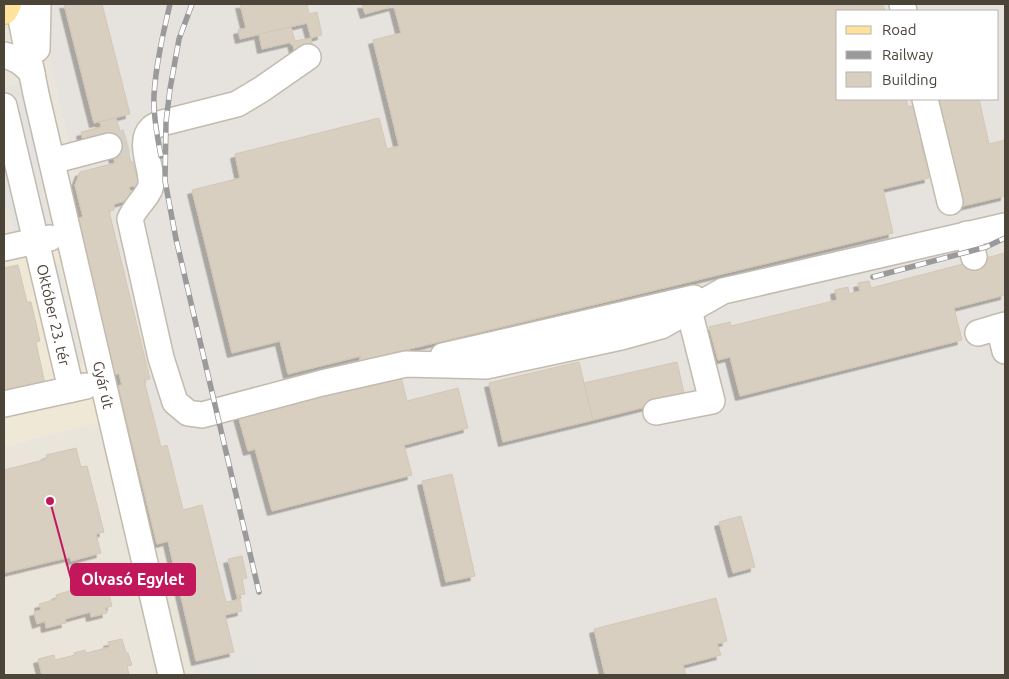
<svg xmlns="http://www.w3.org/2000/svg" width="1009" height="679" viewBox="0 0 1009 679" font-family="Ubuntu,sans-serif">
<defs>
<filter id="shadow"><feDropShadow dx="-4.5" dy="4.5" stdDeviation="0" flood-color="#0004"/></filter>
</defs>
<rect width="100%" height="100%" fill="#f6f3ec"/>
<!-- residential -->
<polygon fill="#eae5da" points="4,4 49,4 53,77 194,675 4,675 4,446 99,422 4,239"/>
<!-- industrial -->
<path fill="#e6e2dd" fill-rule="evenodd" d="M49,4H1005V675H194L53,77L49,39ZM838,11H998V99H838Z"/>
<!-- education -->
<polygon fill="#efe8d6" points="56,227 100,422 4,446 4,239"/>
<!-- parking -->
<g fill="#e5e3e0">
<polygon points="21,84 50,224 14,232 9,210 6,210 4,202 4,88"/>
<polygon points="59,263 83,363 65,367 41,267"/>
<polygon points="253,657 256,670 267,668 269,675 202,675 201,670"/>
</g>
<!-- building -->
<g fill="#d8cfc1" stroke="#d3c7b4" filter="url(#shadow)">
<polygon points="64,4 102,4 130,114 94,123"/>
<polygon points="240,4 307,4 309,14 317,12 322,35 311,38 307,23 240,39 238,30 246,28"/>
<polygon points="362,4 883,4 885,11 838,11 838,99 906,99 908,107 922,103 932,142 921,144 929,178 883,189 893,233 380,356 369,386 401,377 407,401 458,388 468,428 404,445 412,475 272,511 255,449 248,451 238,415 349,386 361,356 288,374 280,341 232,353 192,190 240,178 235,154 379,118 387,149 399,146 373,40 401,33 394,6 365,14"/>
<polygon points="291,27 295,41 311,38 313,48 295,52 292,42 262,49 259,34"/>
<polygon points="933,99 979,99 989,144 1005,140 1005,196 959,207"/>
<polygon points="116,118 121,134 123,134 131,162 133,162 139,185 129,187 132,199 114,204 114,210 109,211 150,379 144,380 161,447 167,445 183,510 202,505 226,602 238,600 228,559 242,556 247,578 242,579 245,594 239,595 242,611 225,615 234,652 196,661 168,541 157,544 118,386 122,385 119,373 114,375 75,219 83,217 75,185 80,172 115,163 109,139 84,145 81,132 101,127 100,122"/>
<polygon points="1005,253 1005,295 954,308 962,340 740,396 730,357 718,360 709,327 730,322 731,326 837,300 835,290 848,287 849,294 860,291 858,283 869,281 871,288"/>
<polygon points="18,265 27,302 31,302 40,341 36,342 45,384 4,394 4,268"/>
<polygon points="579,362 593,420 503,442 489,383"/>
<polygon points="677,362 685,397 593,420 584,383"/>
<polygon points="76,448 81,467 87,466 104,532 96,534 101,553 71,561 70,557 4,573 4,470 47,459 46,455"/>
<polygon points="452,474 475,576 446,582 422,481"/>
<polygon points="741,516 755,567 733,573 719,522"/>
<polygon points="82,587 83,591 99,587 101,592 108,590 112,606 105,608 107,613 91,617 90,612 65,619 66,623 46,628 45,621 37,624 34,612 41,610 39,604 57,599 56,595"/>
<polygon points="716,598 727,641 717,644 721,655 683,665 686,675 605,675 594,629"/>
<polygon points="122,639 126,653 128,653 132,665 127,666 129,675 42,675 38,659 54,655 55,660 75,655 74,653 85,650 86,653 110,647 108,642"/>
</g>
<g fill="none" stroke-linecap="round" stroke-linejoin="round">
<!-- minor-tunnel -->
<polyline stroke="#d4d0c8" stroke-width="25" stroke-dasharray="25 12" stroke-linecap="butt" points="109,146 127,141"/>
<!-- minor casing -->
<g stroke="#c2bbae" stroke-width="28">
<g id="minor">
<polyline points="18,4 36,94 171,675"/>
<polyline points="902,4 904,11"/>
<polyline points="37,49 38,4"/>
<path d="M4,55C16,58 23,63 32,73"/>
<path d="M308,57L262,89L237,104L162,123C159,124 154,126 152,128C137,141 153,169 151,185C149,196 135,206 130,219L161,358L175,402L188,413L202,415L322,383L406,364L486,366L621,337L661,326L723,291L1005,226"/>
<polyline points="925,99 950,202"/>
<polyline points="4,106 71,389"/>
<polyline points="52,161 109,146"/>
<polyline points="967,234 974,257"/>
<polyline points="4,248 50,238"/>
<polyline points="999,327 1005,351"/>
<polyline points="978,333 1005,325"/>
<polyline points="443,356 694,298"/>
<polyline points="4,404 86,386"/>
<polyline points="656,412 712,401 689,310"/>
</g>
</g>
<!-- major casing -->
<g stroke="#e6c16a" stroke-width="30">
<polyline id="major" points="4,10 7,4"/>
</g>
<!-- minor -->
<use href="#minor" stroke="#fff" stroke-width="25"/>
<!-- major -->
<use href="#major" stroke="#ffe39c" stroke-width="28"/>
<!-- rail casing -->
<g stroke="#9a9a9a" stroke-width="5.5">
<g id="rail">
<polyline points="192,4 179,39 170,89 166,122 165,181 176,239 259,592"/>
<path d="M161,156C157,136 153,115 154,95C156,64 163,34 170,4"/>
<polyline points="873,277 986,247 1005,238"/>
</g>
</g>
<!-- rail -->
<use href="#rail" stroke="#fff" stroke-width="4" stroke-dasharray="11" stroke-linecap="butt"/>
</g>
<g text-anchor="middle" stroke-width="5" stroke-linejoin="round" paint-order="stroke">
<!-- street labels -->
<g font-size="15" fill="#4b4439" stroke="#fff">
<text transform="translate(53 315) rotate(77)" y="5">Október 23. tér</text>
<text transform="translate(103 385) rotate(77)" y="5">Gyár út</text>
</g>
</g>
<!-- callouts -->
<path fill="none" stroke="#c2185b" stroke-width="2" d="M50 501L71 579"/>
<circle fill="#c2185b" stroke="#fff" stroke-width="2" cx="50" cy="501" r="5"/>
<rect fill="#c2185b" stroke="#c2185b" stroke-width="2" x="71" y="564" width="124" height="31" rx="5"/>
<g font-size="16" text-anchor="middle" font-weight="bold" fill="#fff">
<text x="133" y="585">Olvasó Egylet</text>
</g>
<!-- border -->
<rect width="1009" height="679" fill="none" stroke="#4b4439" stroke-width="10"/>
<!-- legend -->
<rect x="836" y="10" width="162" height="90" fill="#ffffff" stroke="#b7b4b0"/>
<rect x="846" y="26" width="25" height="8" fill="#ffe39c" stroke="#b7b4b0"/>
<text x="882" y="35" font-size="15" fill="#4b4439">Road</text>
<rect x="846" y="51" width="25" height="8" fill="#9a9a9a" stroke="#b7b4b0"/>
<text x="882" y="60" font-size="15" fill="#4b4439">Railway</text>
<rect x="846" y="72" width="25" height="15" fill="#d8cfc1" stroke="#b7b4b0"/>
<text x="882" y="85" font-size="15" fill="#4b4439">Building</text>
</svg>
